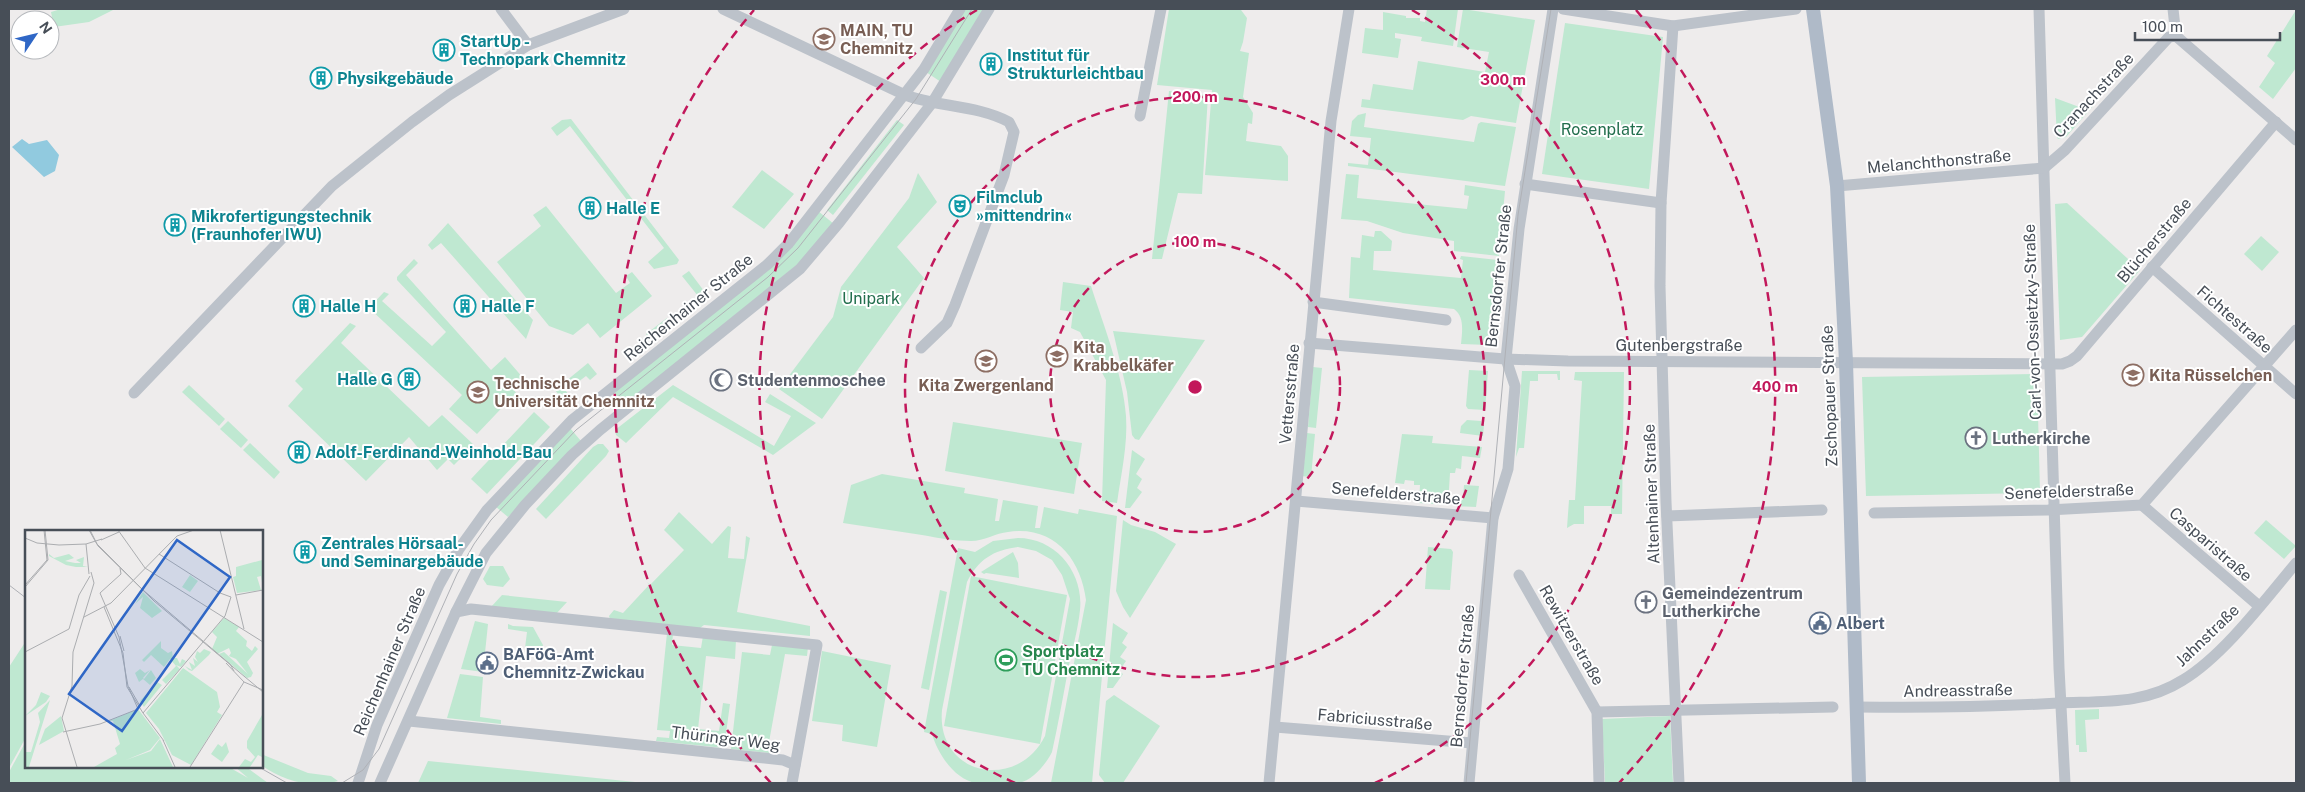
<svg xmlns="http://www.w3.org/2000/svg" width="2305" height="792" viewBox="0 0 2305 792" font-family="'Public Sans',sans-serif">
<rect width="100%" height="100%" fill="#eeecec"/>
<!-- green -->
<g fill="#bfe8d1" fill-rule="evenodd">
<polygon points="61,9 115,9 89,22 54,27 51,12"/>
<polygon points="965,9 985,9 941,82 926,72"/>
<polygon points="1169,9 1241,10 1247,18 1243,42 1240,51 1249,53 1243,97 1253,113 1252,124 1248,123 1246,141 1281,146 1288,156 1288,181 1205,175 1212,90 1157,85"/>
<polygon points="1427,9 1458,9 1453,46 1421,41 1422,37 1395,33 1395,38 1401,39 1398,58 1362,53 1365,28 1383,30 1383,12 1406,16 1406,18 1420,18 1420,21 1425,22"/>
<polygon points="1463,9 1535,20 1516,123 1471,116 1463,120 1361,107 1362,99 1370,100 1373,84 1413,90 1418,61 1485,72 1489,52 1457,47"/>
<polygon points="2296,10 2296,68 2273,99 2259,87 2275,63 2267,56"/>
<polygon points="1565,23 1663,37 1649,189 1542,174"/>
<polygon points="1169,91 1208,95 1202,194 1178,193 1162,259 1152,259"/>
<polygon points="2055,98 2082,108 2091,103 2094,105 2066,137 2059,139 2057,138"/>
<polygon points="1366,113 1364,127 1474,142 1478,124 1481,122 1516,127 1505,186 1348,166 1348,163 1368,165 1371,138 1350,136 1352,121 1358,115"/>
<polygon points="571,119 679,260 677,264 654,269 648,262 664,248 570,126 557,136 551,128 562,120"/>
<polygon points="897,120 904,125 833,215 827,210"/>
<polygon points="762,170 794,194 764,229 732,207"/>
<polygon points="918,173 937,202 897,247 924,278 822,419 779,389 833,317 841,287 909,198"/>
<polygon points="1346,174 1359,175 1357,198 1467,209 1469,196 1464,195 1465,185 1505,191 1499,256 1454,251 1454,241 1403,233 1367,221 1341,219"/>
<polygon points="2067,203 2140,270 2082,337 2060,340 2055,204"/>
<polygon points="546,206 616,293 630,283 626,276 632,272 652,296 600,338 588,323 573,335 549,326 497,262 541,226 533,215"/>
<polygon points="818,211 834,224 802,261 624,405 613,391 678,340"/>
<polygon points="448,223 533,320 526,339 441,243 432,250 428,245"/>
<path d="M1375,231H1381L1392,241L1391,251H1374L1373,270L1461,278L1463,260L1460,259L1461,256L1498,260L1492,339L1489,345L1461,344C1462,332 1465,317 1454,309L1349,298L1351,257L1360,258L1362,235L1374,237Z"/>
<polygon points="2261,236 2279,252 2262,271 2244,254"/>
<polygon points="414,259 418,263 406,275 491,370 505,357 524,379 514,390 516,393 477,434 449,409 462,395 369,308 384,292 389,294 382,301 432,346 446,332 397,280 397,277"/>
<polygon points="689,271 707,295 707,300 693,311 687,304 698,296 682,276"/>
<path d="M1063,282L1091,286C1104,327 1123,374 1126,416C1128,444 1121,475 1117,503L1102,501L1106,380L1080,332L1071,328L1073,312L1060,310Z"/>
<polygon points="667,318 673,326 652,342 646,334"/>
<polygon points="350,323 356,326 341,343 429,427 442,415 474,445 454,465 448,459 437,470 409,437 366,481 288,406 303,389 295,381"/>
<polygon points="1113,331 1205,340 1139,440 1135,439 1132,435 1127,392"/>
<polygon points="588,363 597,374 590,380 586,376 566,391 568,394 563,400 555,390"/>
<polygon points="1313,367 1322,368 1316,428 1308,427"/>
<polygon points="1469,370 1488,371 1485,410 1468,409 1466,406"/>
<polygon points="1522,371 1560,371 1560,380 1558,380 1557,374 1538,374 1538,381 1530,381 1524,448 1519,448 1516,457"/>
<polygon points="1575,372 1624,372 1622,514 1611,514 1611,506 1584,506 1584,524 1574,524 1567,528 1569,500 1575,500 1582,381 1574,380"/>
<polygon points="2037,374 2040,493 1866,496 1862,377"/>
<polygon points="189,385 225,419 219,426 182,392"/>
<polygon points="673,385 774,446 791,416 765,402 770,394 816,423 773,455 673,397 626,443 616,435 615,430"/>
<polygon points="534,412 550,427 487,494 471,479"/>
<polygon points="1467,420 1481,421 1481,424 1484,425 1483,436 1460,433 1461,426"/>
<polygon points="228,421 248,440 241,448 220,429"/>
<polygon points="953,422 1082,443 1074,494 945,471"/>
<polygon points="570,428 581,441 508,517 495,506"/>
<polygon points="1307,433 1315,434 1311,477 1300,476 1303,473"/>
<polygon points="1402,434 1433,436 1432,443 1482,447 1480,458 1462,456 1461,469 1456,468 1455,473 1450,473 1448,505 1419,503 1420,485 1414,485 1414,481 1405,480 1404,484 1395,483"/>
<polygon points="250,443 280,472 274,479 243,450"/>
<polygon points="598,444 603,444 609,451 606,456 546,519 536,509 593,447"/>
<polygon points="1132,450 1145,459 1136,474 1142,479 1137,488 1142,492 1130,508 1125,508"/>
<path d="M882,474L965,488L964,493L998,499L995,521H999L1003,500L1038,506L1035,528H1040L1044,507L1078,514L1079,509L1117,516L1092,783H1051L1086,600C1081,559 1054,525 1008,532C996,533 984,541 971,541C955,541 938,538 922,535C896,531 869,527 843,523L851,485Z"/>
<polygon points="1464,485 1479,486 1476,507 1454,506 1455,500 1463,500"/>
<polygon points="679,512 712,544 728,526 731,527 728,558 744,559 746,536 750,538 737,612 810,626 810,636 704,625 700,628 610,619 609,616 614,610 623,613 649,585 647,582 650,585 684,550 664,530"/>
<polygon points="1123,520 1131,525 1155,532 1176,544 1130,618 1123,607 1116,591"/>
<polygon points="2266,520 2296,546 2284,559 2254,533"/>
<path d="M1018,538C1056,538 1084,573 1080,610C1078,630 1072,650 1068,670C1063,697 1058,725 1052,752C1046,764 1033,780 1019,783C1012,785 1003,783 996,783C990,783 982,784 976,783C954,779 938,754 932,734L924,732L958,548L975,552L993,541ZM1018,547L1036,551L1052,560L1062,575L1070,599L1045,736C1017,792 936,776 942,710L967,582C978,560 993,550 1018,547Z"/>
<polygon points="1428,547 1451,549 1453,552 1450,590 1425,589"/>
<polygon points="1013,552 1018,563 1019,578 986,573 984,574 981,572"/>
<polygon points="490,566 503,566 510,579 503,587 487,585 483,579"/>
<polygon points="971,576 1067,595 1040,744 944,726"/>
<polygon points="940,590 947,592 929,690 921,688"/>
<polygon points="502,595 567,602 556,614 491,607"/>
<polygon points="475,621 488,624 483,672 461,669"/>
<polygon points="1113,623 1128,633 1122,643 1127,647 1120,657 1126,661 1119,671 1123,674 1113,688 1107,688"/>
<polygon points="508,624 513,626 533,627 543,645 542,650 525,648 527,632 508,629"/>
<polygon points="667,633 673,634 672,645 701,648 703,636 736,640 735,659 706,656 698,729 719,731 723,703 730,704 724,748 656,741 657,737 669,738 670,731 657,730"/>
<polygon points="26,641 26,737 9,768 9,667"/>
<polygon points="772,645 808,647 807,656 785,654 769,742 779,744 778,754 731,749 742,652 770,655"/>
<polygon points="822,651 891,665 877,747 842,741 843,725 812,721"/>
<polygon points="460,674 483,677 480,717 501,720 501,724 447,718"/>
<polygon points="1114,695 1160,726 1123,783 1105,783 1099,775 1106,701"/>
<polygon points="2099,709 2099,719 2085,720 2087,752 2079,752 2079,745 2076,745 2075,710"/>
<polygon points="1670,716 1673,783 1605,783 1602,719"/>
<polygon points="26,741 26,766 227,766 248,778 234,766 245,766 268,783 9,783 9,772"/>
<path d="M261,754L308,773L331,776L338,781C311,789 284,781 261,765Z"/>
<polygon points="428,761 645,783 418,783"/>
</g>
<!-- water -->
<polygon fill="#91cadf" points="22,139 29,144 47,140 59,155 55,171 44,177 12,147"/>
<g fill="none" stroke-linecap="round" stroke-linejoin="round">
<!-- minor -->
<g stroke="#bcc2ca" stroke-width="11">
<polyline points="501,9 528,45"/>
<path d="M723,9L905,95C938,107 977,105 1009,122L1014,132L1004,175L955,305L947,323L921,348"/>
<polyline points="1563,9 1673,26 1796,9"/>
<polyline points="2039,9 2059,668 2065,783"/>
<polyline points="2173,9 2176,36"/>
<polyline points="1673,26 1661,203 1660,286 1666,502 1679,783"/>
<polyline points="1140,116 1161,9"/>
<polyline points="2044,168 2065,150 2169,37 2176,36 2296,140"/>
<polyline points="1525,184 1661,203"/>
<polyline points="1837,186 2044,168"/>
<polyline points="2152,267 2296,394"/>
<polyline points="1313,302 1446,320"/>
<polyline points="1309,343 1505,359 1568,361 2062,364 2070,361 2077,356 2276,122"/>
<polyline points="134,393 332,186 412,122 449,95 528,45 624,9"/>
<polyline points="1296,501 1493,518"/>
<polyline points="2142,505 2259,606"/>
<polyline points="1874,513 2048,510 2142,505 2296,330"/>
<polyline points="1667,516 1822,510"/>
<polyline points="1519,575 1597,712 1599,783"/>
<polyline points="456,612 471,609 817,645 792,783"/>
<path d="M1856,707C1924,708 1991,707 2058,703C2102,701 2144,705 2183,680C2223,656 2265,600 2296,563"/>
<polyline points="1597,712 1833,707"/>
<polyline points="409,721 783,760 795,765"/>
<polyline points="1275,727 1472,743"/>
<polyline points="358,783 377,725 439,585 459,549 487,510 572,420 768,264 789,243 924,69 960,9"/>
<polyline points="380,783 456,612 486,553 525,505 572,455 600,430 800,269 839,223 932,103 989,9"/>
<polyline points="1269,783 1331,121 1349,9"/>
<polyline points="1469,783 1493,518 1508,469 1515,386 1506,359 1519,229 1553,9"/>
</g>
<!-- major -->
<polyline stroke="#afbac8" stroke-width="14" points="1813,9 1837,186 1846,362 1859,783"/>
<!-- tram -->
<g stroke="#afb1b6" stroke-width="1">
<polyline points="9,585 26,598"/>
<polyline points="257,766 287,783"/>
<polyline points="342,783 363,770 379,749 457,574 474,544 491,520 576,430 768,277 798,248 916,99 972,9"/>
<polyline points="1466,783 1518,215 1551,9"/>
</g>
</g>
<!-- distance rings -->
<g fill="none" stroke="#c2185b" stroke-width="2.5" stroke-dasharray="9 6">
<circle cx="1195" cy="387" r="145"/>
<circle cx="1195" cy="387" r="290"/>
<path d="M1015 783A435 435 0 0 1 977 10M1412 10A435 435 0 0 1 1375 783"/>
<path d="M771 783A580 580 0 0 1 754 10M1636 10A580 580 0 0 1 1619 783"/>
</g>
<!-- icons -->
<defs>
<g id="university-ring" transform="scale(1.125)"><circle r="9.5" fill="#fff" stroke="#8d6e63" stroke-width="1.5"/><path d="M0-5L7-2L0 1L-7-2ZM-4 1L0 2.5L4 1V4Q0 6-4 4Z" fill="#8d6e63"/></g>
<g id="building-ring" transform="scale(1.125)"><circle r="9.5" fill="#fff" stroke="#0f9aa8" stroke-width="1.5"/><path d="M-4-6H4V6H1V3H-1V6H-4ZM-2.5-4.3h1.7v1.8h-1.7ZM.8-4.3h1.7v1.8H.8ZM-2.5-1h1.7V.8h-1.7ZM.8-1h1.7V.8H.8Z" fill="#0f9aa8"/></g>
<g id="theatre-ring" transform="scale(1.125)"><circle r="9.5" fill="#fff" stroke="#0f9aa8" stroke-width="1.5"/><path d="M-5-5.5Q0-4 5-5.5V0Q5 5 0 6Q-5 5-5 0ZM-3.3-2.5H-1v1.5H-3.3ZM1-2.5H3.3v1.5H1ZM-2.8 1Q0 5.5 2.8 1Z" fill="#0f9aa8"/></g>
<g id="school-ring" transform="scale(1.125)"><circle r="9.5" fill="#fff" stroke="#8d6e63" stroke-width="1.5"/><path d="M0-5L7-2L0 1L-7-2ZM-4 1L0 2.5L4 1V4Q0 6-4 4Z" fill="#8d6e63"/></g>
<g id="mosque-ring" transform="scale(1.125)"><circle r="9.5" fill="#fff" stroke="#6b7280" stroke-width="1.5"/><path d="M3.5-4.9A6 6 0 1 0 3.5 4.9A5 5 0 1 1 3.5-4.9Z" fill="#6b7280"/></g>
<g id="church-ring" transform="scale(1.125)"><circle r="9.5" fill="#fff" stroke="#6b7280" stroke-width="1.5"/><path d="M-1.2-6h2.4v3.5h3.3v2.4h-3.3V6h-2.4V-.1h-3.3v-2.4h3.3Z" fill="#6b7280"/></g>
<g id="civic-ring" transform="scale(1.125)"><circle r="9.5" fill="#fff" stroke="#5c6f8a" stroke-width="1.5"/><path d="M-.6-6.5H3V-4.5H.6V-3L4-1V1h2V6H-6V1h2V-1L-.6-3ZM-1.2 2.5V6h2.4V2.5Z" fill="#5c6f8a"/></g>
<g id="stadium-ring" transform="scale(1.125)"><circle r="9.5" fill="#fff" stroke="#2e9e5b" stroke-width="1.5"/><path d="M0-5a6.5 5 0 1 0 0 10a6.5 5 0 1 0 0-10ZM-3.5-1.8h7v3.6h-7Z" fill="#2e9e5b"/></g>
</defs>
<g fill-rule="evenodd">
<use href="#university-ring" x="824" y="39"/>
<use href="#building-ring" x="444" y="50"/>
<use href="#building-ring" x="991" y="64"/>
<use href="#building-ring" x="321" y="78"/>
<use href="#theatre-ring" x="960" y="206"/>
<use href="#building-ring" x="590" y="208"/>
<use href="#building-ring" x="175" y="225"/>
<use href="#building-ring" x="304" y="306"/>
<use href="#building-ring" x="465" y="306"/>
<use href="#school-ring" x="1057" y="356"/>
<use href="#school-ring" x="986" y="361"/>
<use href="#school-ring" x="2133" y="375"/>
<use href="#building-ring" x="409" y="379"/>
<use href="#mosque-ring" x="721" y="380"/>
<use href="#university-ring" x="478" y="392"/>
<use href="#church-ring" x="1976" y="438"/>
<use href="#building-ring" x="299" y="452"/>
<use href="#building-ring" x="305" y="552"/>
<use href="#church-ring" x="1646" y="602"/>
<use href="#civic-ring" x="1820" y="623"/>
<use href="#stadium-ring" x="1006" y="660"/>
<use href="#civic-ring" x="487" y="663"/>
</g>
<g text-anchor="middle" stroke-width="4" stroke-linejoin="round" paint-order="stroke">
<!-- education labels -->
<g font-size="16" font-weight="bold" fill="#785e54" stroke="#fff" text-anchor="start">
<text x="840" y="36">MAIN, TU<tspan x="840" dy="18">Chemnitz</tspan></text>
<text x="1073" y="353">Kita<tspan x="1073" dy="18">Krabbelkäfer</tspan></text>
<text x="2149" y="381">Kita Rüsselchen</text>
<text x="494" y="389">Technische<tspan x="494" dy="18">Universität Chemnitz</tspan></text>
<text x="986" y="391" text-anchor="middle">Kita Zwergenland</text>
</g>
<!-- culture labels -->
<g font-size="16" font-weight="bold" fill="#0d838f" stroke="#fff" text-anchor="start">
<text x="460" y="47">StartUp -<tspan x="460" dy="18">Technopark Chemnitz</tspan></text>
<text x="1007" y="61">Institut für<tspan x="1007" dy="18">Strukturleichtbau</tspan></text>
<text x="337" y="84">Physikgebäude</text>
<text x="976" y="203">Filmclub<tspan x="976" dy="18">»mittendrin«</tspan></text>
<text x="606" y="214">Halle E</text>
<text x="191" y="222">Mikrofertigungstechnik<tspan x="191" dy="18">(Fraunhofer IWU)</tspan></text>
<text x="320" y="312">Halle H</text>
<text x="481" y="312">Halle F</text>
<text x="393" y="385" text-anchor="end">Halle G</text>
<text x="315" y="458">Adolf-Ferdinand-Weinhold-Bau</text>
<text x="321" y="549">Zentrales Hörsaal-<tspan x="321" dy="18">und Seminargebäude</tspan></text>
</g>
<!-- street labels -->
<g font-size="16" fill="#474e57" stroke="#fff">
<text transform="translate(2093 95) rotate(-47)" y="6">Cranachstraße</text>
<text transform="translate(1939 161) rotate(-5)" y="6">Melanchthonstraße</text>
<text transform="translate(2154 240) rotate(-50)" y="6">Blücherstraße</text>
<text transform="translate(1498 276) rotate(-84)" y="6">Bernsdorfer Straße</text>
<text transform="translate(688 307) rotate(-39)" y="6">Reichenhainer Straße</text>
<text transform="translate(2235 319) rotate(41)" y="6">Fichtestraße</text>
<text transform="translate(2032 322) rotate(-92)" y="6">Carl-von-Ossietzky-Straße</text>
<text x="1679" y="351">Gutenbergstraße</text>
<text transform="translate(1289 394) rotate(-85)" y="6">Vettersstraße</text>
<text transform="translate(1829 396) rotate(-92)" y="6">Zschopauer Straße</text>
<text transform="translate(2069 491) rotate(-2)" y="6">Senefelderstraße</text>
<text transform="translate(1396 493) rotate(5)" y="6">Senefelderstraße</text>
<text transform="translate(1651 494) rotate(-92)" y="6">Altenhainer Straße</text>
<text transform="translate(2211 544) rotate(41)" y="6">Casparistraße</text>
<text transform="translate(1572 635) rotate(60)" y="6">Rewitzerstraße</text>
<text transform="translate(2207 635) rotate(-44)" y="6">Jahnstraße</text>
<text transform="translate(389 661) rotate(-67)" y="6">Reichenhainer Straße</text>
<text transform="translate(1462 676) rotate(-85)" y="6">Bernsdorfer Straße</text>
<text transform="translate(1958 690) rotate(-1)" y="6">Andreasstraße</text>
<text transform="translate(1375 719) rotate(5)" y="6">Fabriciusstraße</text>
<text transform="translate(726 738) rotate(7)" y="6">Thüringer Weg</text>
</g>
<!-- park labels -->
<g font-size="16" fill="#226e4d" stroke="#fff">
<text x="1602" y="135">Rosenplatz</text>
<text x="871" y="304">Unipark</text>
</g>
<!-- worship labels -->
<g font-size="16" font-weight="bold" fill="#5b616d" stroke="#fff" text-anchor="start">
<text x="737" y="386">Studentenmoschee</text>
<text x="1992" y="444">Lutherkirche</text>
<text x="1662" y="599">Gemeindezentrum<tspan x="1662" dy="18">Lutherkirche</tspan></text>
</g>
<!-- service labels -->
<g font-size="16" font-weight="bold" fill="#4e5e75" stroke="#fff" text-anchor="start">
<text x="1836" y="629">Albert</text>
<text x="503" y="660">BAFöG-Amt<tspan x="503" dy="18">Chemnitz-Zwickau</tspan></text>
</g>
<!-- leisure labels -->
<g font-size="16" font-weight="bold" fill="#27864d" stroke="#fff" text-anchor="start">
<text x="1022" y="657">Sportplatz<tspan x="1022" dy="18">TU Chemnitz</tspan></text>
</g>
</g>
<!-- overview -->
<g transform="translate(25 530)">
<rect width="238" height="238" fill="#eeecec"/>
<path d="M24,24L29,28L44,24L49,28L40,31L50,33H56L51,30L59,27L58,36L63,37H51L41,35L24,26ZM237,30V53L236,46L232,47L236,60L212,63L208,47L211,46V37ZM165,45L173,51L165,62L157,57ZM118,62L137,81L127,88L115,78L118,67L110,74ZM199,88L214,97L211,101L222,111L221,116L227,121L230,116L233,119L222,132L228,143L226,147L222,148L194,124L199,122L223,144L211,129L204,126L206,123L204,118L192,124L187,119L192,107L187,102ZM136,111V118L143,123L147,121L148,128H152L155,134L157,129L161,131L156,137L151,135L155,139L141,154L137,150L151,136L145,129L139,137L126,125L119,132L117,130ZM179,119L186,122L184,125L178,121L184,125L167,141L164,140L160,136L167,140L164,132L170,136L168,128L173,132L170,127L172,121L175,123ZM158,138L192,162L195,177L192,182L197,185L166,235L147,225L134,199L121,183ZM115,139L120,143L125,140L118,148L119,149L126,140L131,148L125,155L118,149L114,152L110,143ZM132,152L137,155L119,177L115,171ZM16,162L25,166L21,172L0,186L11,175ZM25,170L4,237H0V222H6L15,192L13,183ZM113,179L135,208L125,220L101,230L126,221L135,209L148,237H69L92,224L90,218L95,214L88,191H84ZM237,185V227L233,225L225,237H214L220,229L226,232L230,227L222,218V211ZM36,186L39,201L14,215L20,199ZM201,212L204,222L197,232L186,224L193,214L197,217Z" fill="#bfe8d1"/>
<path fill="none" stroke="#abadb0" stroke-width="1" d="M64,0L73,16L129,71L238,162M65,0L72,14L118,60L205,134L209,141M93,0L120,38L238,112M195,0L219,99M0,8L12,13L34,15L61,14L77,9M76,10L94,2M61,14L64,44M134,24L195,63L206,67M0,55L22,30L19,0M0,57L23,30L20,0M211,65L238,60M79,77L98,123L102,157L118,183M59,87L86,73L152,6L169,0M95,106L99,121M0,122L44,99L54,65L65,46M201,133L219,152L238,160M104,157L115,176M38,202L75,194L113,179L103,156L94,107L75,63L96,44L95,38M138,210L150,237M139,211L118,183L200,86L206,67M52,237L37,188L47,156L48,122L69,53L66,42M165,237L219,152"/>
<path fill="#2f67c6" fill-opacity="0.15" stroke="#2f67c6" stroke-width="2.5" d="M152,10L205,47L97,201L44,164Z"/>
<rect width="238" height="238" fill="none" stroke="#474e57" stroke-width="2.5"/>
</g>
<circle cx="1195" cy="387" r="8" fill="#c2185b" stroke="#fff" stroke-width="2.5"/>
<g font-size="15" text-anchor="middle" font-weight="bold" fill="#c2185b" stroke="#fff" stroke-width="4" stroke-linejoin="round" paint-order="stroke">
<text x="1503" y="85">300 m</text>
<text x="1195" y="102">200 m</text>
<text x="1195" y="247">100 m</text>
<text x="1775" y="392">400 m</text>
</g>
<!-- border -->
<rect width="2305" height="792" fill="none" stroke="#474e57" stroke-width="20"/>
<!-- north arrow -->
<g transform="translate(35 35) rotate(55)"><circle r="24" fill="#ffffff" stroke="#b5b8bc"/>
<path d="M0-4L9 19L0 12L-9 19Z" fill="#2f67c6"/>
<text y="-8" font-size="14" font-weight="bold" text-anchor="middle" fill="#474e57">N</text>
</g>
<!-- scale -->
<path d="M2135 32v8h145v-8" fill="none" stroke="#474e57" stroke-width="2.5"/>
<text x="2142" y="32" font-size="15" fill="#474e57" stroke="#ffffff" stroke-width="4" paint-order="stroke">100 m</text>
</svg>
